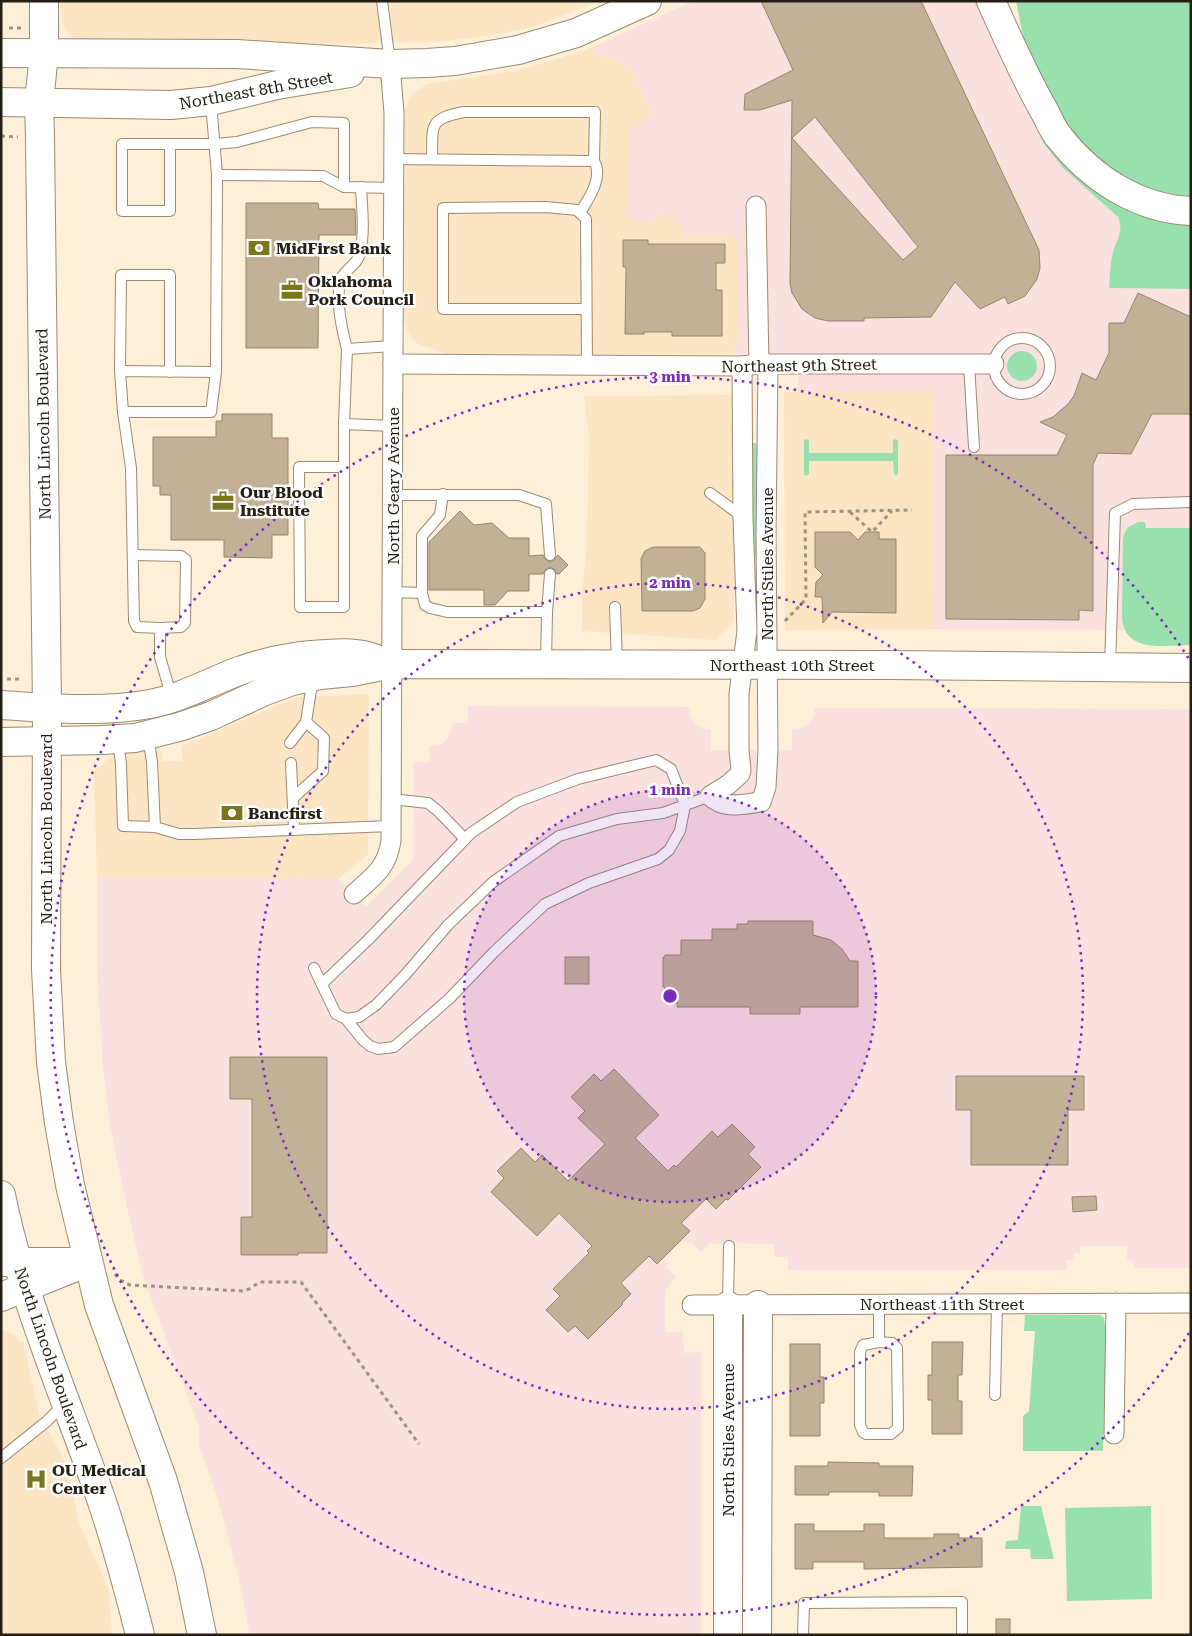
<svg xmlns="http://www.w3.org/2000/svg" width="1192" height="1636" viewBox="0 0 1192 1636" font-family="'Roboto Serif',serif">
<rect width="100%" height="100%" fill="#feefd9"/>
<!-- built -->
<g fill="#fbe5c3">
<polygon points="60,1 601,1 532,27 488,36 437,42 352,44 91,43 82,42 72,37 66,31 62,23"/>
<polygon points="593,47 595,52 630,67 653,117 653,222 660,214 678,218 684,236 733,235 738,241 738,326 741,332 740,341 734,348 734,354 444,354 436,349 420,345 413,340 408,332 404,320 405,111 412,94 427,84 513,71 554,60"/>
<polygon points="784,392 933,392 934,629 785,630"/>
<polygon points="734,395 734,621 715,640 582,631 582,595 587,541 589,439 584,396"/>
<polygon points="369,694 368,855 338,879 97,878 94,772 111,756 160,747 163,761 182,761 182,746 296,697"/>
<polygon points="1,1329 16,1336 19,1342 23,1341 39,1414 67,1465 79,1523 106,1583 109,1595 112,1635 1,1635"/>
</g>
<!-- education -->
<g fill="#fbe0e0">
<polygon points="693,1 974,1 1044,144 1063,168 1118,217 1121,225 1120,235 1113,252 1109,288 1191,289 1191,603 1126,630 934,629 933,392 798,392 798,367 786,364 782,354 734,354 734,348 740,341 741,332 738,326 738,241 732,235 684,236 677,218 660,214 653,222 634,221 628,215 630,129 653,117 630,67 595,52 593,47"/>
<polygon points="468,706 689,707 691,718 696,724 703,729 711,729 711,750 792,750 792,730 802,728 809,723 815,714 814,708 1191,709 1191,1268 1134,1268 1133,1261 1127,1260 1127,1246 1081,1246 1080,1254 1074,1253 1073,1260 1066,1260 1067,1270 788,1270 788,1257 774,1257 774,1244 737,1243 729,1246 710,1243 701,1252 691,1242 689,1244 684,1240 664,1259 668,1264 666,1267 676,1277 665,1291 665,1332 683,1332 684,1353 701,1352 701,1635 250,1635 238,1575 218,1499 199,1445 199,1427 144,1279 130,1221 110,1126 103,1067 97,968 97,878 338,879 366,907 410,863 413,857 414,762 430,762 429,746 442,744 446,740 452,731 452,723 468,723"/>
</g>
<!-- green -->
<g fill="#98e1af">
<path d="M974,1H980L1043,132L1191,221V289L1109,288C1110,276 1110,263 1113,252C1117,238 1124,232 1118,217L1063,168L1044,144Z"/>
<polygon points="1016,1 1191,1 1191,201 1149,192 1095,162 1058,117 1027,49 1022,31"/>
<circle cx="1022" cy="366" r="15"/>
<polygon points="806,439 809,440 809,453 893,453 893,440 896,439 898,441 898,474 896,476 894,474 893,461 809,461 809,474 806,476 804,474 804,440"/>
<polygon points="752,443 755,443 758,445 757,568 749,518 749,445"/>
<path d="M1138,522H1145L1146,528H1191V645C1165,645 1125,654 1122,618L1123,537L1127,528Z"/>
<polygon points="1025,1315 1100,1315 1104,1318 1106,1334 1103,1451 1023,1451 1023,1416 1029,1411 1035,1331 1024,1331"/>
<polygon points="740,1326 742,1326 745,1332 744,1523 740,1525"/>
<polygon points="1021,1506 1041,1506 1054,1559 1031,1559 1030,1549 1005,1549 1006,1541 1018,1540"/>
<polygon points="1151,1506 1152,1599 1067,1601 1065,1508"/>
<polygon points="740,1555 744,1557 745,1635 737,1635"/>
</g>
<!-- building -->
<g fill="#c2b197" stroke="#96856c" fill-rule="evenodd">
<path d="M761,1H921L1039,250L1040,268L1037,279L1025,296L1008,304L1005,297L980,309L955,282L931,317L864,318V321H828L815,318L802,309L792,293L790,284L792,100L760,110H744L745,94L793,70ZM815,117L918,247L903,260L792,138Z"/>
<polygon points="246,203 318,203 319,209 355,209 356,235 319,235 318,348 246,348"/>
<polygon points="623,240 648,240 648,244 725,244 725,263 716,263 716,290 722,290 722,336 672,336 672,332 644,332 644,334 625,334 626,267 623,267"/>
<polygon points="1138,293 1191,317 1191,414 1152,414 1131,454 1098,453 1093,465 1093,611 1079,610 1079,620 946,619 946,455 1057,455 1067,435 1040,422 1053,417 1068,404 1074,396 1082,373 1096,380 1109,353 1109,323 1124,323"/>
<polygon points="222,414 272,414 272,438 288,438 288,535 272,535 272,558 224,557 224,540 171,540 171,495 160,495 160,486 153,486 153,437 216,437 216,421 222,421"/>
<polygon points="460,511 474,525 492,523 509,538 529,538 529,556 543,555 545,559 550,562 554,560 558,555 568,565 559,574 557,574 554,569 550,567 545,570 543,574 529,574 529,591 508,591 495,605 484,605 484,590 429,590 429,542"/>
<polygon points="815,532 850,532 858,540 865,532 879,532 879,539 896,539 896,613 832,612 823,623 822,597 815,597 816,582 823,575 815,567"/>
<polygon points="653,547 700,547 705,553 705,599 700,608 693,611 642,611 641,559 645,551"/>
<polygon points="748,921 813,921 813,935 831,940 842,949 850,961 858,961 858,1007 800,1007 800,1014 750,1014 750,1007 677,1007 677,989 665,989 665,987 663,987 663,957 665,957 665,955 681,955 681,940 712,940 712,929 737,929 737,924 748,924"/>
<rect x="565" y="957" width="24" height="27"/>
<polygon points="230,1057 327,1057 327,1253 298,1253 298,1255 241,1255 241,1217 252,1217 252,1099 230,1099"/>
<polygon points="614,1069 659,1115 635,1138 668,1171 674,1165 676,1167 712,1131 718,1137 732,1124 755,1147 748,1154 761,1167 728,1200 726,1199 716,1209 706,1199 681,1223 690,1231 657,1264 649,1256 621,1283 631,1294 622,1303 623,1304 588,1339 575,1326 568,1332 546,1310 560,1296 553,1289 589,1253 587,1251 592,1246 559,1213 537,1236 491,1192 504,1178 497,1171 521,1148 535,1162 542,1155 568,1181 605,1144 578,1118 585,1111 571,1097 594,1074 601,1081"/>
<polygon points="956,1076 1084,1076 1084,1110 1068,1110 1068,1165 971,1165 971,1110 956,1110"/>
<polygon points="1096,1196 1097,1210 1073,1212 1072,1197"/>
<polygon points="932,1342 963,1342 962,1375 958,1375 958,1401 962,1401 962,1434 932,1434 932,1400 928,1400 928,1375 932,1375"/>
<polygon points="790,1344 820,1344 820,1377 824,1377 824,1403 820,1403 820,1436 790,1436"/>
<polygon points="828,1462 879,1463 879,1466 913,1466 912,1496 879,1496 879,1492 829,1492 829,1495 795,1495 795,1466 828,1466"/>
<polygon points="795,1524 814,1524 814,1531 864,1531 864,1524 884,1524 884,1538 934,1538 934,1534 959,1534 959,1538 982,1538 982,1567 864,1569 864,1562 813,1562 813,1569 795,1569"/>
<rect x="996" y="1619" width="14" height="16"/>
</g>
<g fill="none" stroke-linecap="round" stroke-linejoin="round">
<!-- lane casing -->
<g stroke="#9a8a71" stroke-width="12">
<g id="lane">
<polyline points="382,1 390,63"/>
<polyline points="170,144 170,211 122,211 122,144 215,144 237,142 312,122 344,123 344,187"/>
<path d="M394,159L594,161C604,178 588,199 580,213"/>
<path d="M432,159C433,126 427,119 464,112H595L594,161"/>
<polyline points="217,175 323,176 344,187 394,188"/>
<polyline points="586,309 443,309 443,208 546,207 577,210 586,219 587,365"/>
<circle cx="1022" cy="366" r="28"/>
<path d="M347,349C342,330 334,295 342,277C347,268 358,264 360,253C365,232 362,209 361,187"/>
<polyline points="969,364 974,447"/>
<polyline points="120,371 121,275 170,275 170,372"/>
<polyline points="123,412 211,412 216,372"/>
<polyline points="344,424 344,607 300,607 299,467 344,467"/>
<polyline points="393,426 344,424 347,349 393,346"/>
<polyline points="710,493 743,517"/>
<polyline points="443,494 440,515 422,536 422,593 425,605 430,608 447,612 547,612"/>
<polyline points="393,495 519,495 546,504 550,555"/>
<polyline points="133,555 181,556 186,560 185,623 181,627 160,628"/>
<polyline points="393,592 422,593"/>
<polyline points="615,607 617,664"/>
<polyline points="546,663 547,612 550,574"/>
<polyline points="1110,667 1115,513 1133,504 1191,502"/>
<polyline points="172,698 160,657 160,628 137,627 134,621 131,468 123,412 120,371 216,372 217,175 211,102"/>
<polyline points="148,736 152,762 155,827"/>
<polyline points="118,740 121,764 123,826 155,827 179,834 194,834 390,826"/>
<polyline points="290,743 306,722 311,690 309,678"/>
<polyline points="291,763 294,829"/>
<polyline points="293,798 323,771 324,738 306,722"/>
<polyline points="391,799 428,803 438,811 465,839"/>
<polyline points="314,968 336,1014 346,1019 359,1017 376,1005 405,975 448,925 493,882 559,836 617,819 663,813 710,796"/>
<polyline points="322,984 368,940 471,833 517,802 578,779 656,760 671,769 685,805 680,831 669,850 658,859 589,883 545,904 494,952 449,999 394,1047 378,1049 370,1046 363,1040 346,1019"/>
<polyline points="728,1305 729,1246"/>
<polyline points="879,1305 879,1342 892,1343 897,1348 898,1423 898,1428 891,1434 866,1434 863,1432 860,1425 860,1352 863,1345 879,1342"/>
<polyline points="995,1395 997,1304"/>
<polyline points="1,1458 46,1422 64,1404"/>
<polyline points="803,1635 804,1603 962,1602 962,1635"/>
</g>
</g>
<!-- street casing -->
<g stroke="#9a8a71" stroke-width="21">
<g id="street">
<polyline points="756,206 759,364"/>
<polyline points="393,364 742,366 759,364 994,364"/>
<path d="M742,366L743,517L747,631L739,694V750L741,770L740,774L729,784L710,796C725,810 743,804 761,802L766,787L768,750L766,537L768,364"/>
<path d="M354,894C373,877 387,868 391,841L394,113L390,64"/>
<polyline points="692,1305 1191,1303"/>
<polyline points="1114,1434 1116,1303"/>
</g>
</g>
<!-- secondary casing -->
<g stroke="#9a8a71" stroke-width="30">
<g id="secondary">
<polyline points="1,53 237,54 390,64 427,63 455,61 518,50 576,33 647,1"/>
<polyline points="1,102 171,105 211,101 277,85 350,73"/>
<path d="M1,705C51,708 100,713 150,704C182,698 209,682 239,671C267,661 296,655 325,654C342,653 359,652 374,658"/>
<polyline points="1,742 102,740 135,738 179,727 211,716 265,691 292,681 320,675 352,672 392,664 890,665 1191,668"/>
<polyline points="1,1262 74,1262"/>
<polyline points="1,1297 88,1262"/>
<polyline points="728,1306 728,1635"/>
<polyline points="757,1635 758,1305"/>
</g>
</g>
<!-- primary casing -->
<g stroke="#9a8a71" stroke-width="30">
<g id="primary">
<polyline points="44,1 44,54 39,102 40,138 47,708 46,969 51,1062 59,1123 70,1185 99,1305 163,1481 189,1572 202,1635"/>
<path d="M1,1195C22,1298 64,1394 99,1493C115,1539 128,1587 140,1635"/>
</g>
</g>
<!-- highway casing -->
<g stroke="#9a8a71" stroke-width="30">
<path id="highway" d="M991,1C1007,37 1023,73 1042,107C1048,117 1052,129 1059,137C1091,178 1138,209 1191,211"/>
</g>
<!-- path -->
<g stroke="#9e9382" stroke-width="3" stroke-dasharray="4 4" stroke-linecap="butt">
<polyline points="9,28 23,28"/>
<polyline points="1,136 18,137"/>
<polyline points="850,512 872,532 892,511"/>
<polyline points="785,621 806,599 805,512 912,510"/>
<polyline points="7,679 20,679"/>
<polyline points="115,1274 120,1280 130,1285 243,1291 249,1289 260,1282 301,1282 419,1444"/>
</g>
<!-- lane -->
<use href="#lane" stroke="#fff" stroke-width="10"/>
<!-- street -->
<use href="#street" stroke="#fff" stroke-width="19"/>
<!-- secondary -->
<use href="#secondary" stroke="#fff" stroke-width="28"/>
<!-- primary -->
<use href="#primary" stroke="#fff" stroke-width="28"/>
<!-- highway -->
<use href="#highway" stroke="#fff" stroke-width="28"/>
</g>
<!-- distance rings -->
<circle cx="670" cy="996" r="206" fill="#7b2cbf" fill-opacity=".12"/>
<g fill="none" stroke="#7b2cbf" stroke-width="2.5" stroke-dasharray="2.5 5">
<circle cx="670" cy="996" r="206"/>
<circle cx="670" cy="996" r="413"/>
<path d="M1189 1333A619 619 0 1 1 1189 659"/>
</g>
<!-- icons -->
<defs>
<g id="bank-bare" transform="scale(1.725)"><path d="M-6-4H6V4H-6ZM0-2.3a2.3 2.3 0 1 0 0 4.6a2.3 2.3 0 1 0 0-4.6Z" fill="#79761b" stroke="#fff" stroke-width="2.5" paint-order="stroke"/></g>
<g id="office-bare" transform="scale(1.725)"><path d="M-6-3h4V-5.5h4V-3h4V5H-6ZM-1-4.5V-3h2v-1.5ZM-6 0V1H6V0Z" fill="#79761b" stroke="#fff" stroke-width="2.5" paint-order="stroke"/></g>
<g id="hospital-bare" transform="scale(1.725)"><path d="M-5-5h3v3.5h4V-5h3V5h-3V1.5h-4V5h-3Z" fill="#79761b" stroke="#fff" stroke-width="2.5" paint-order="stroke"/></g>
</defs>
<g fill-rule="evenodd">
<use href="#bank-bare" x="259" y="248"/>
<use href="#office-bare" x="292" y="290"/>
<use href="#office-bare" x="223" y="501"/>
<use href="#bank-bare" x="232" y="813"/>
<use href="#hospital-bare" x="36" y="1479"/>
</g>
<g text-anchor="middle" stroke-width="5" stroke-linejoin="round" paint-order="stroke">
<!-- street labels -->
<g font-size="16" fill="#251e14" stroke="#fff">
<text transform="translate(256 90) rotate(-10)" y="6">Northeast 8th Street</text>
<text transform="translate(799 365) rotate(-1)" y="6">Northeast 9th Street</text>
<text transform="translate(43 424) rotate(-91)" y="6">North Lincoln Boulevard</text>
<text transform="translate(393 486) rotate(-90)" y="6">North Geary Avenue</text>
<text transform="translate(767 564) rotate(-90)" y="6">North Stiles Avenue</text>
<text x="792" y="671">Northeast 10th Street</text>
<text transform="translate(46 829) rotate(-90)" y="6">North Lincoln Boulevard</text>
<text x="942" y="1310">Northeast 11th Street</text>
<text transform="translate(51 1358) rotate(71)" y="6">North Lincoln Boulevard</text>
<text transform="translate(728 1440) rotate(-90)" y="6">North Stiles Avenue</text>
</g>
<!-- poi labels -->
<g font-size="16" font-weight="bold" fill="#251e14" stroke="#fff" text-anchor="start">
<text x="276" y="254">MidFirst Bank</text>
<text x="308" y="287">Oklahoma<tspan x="308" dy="18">Pork Council</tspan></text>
<text x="240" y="498">Our Blood<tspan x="240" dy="18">Institute</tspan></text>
<text x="248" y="819">Bancfirst</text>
<text x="52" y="1476">OU Medical<tspan x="52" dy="18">Center</tspan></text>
</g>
</g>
<circle cx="670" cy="996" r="8" fill="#7b2cbf" stroke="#fff" stroke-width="2.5"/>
<g font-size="15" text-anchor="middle" font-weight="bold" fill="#7b2cbf" stroke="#fff" stroke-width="5" stroke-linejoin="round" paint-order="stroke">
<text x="670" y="382">3 min</text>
<text x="670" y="588">2 min</text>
<text x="670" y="795">1 min</text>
</g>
<!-- border -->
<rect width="1192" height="1636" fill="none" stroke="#251e14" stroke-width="5"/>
</svg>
